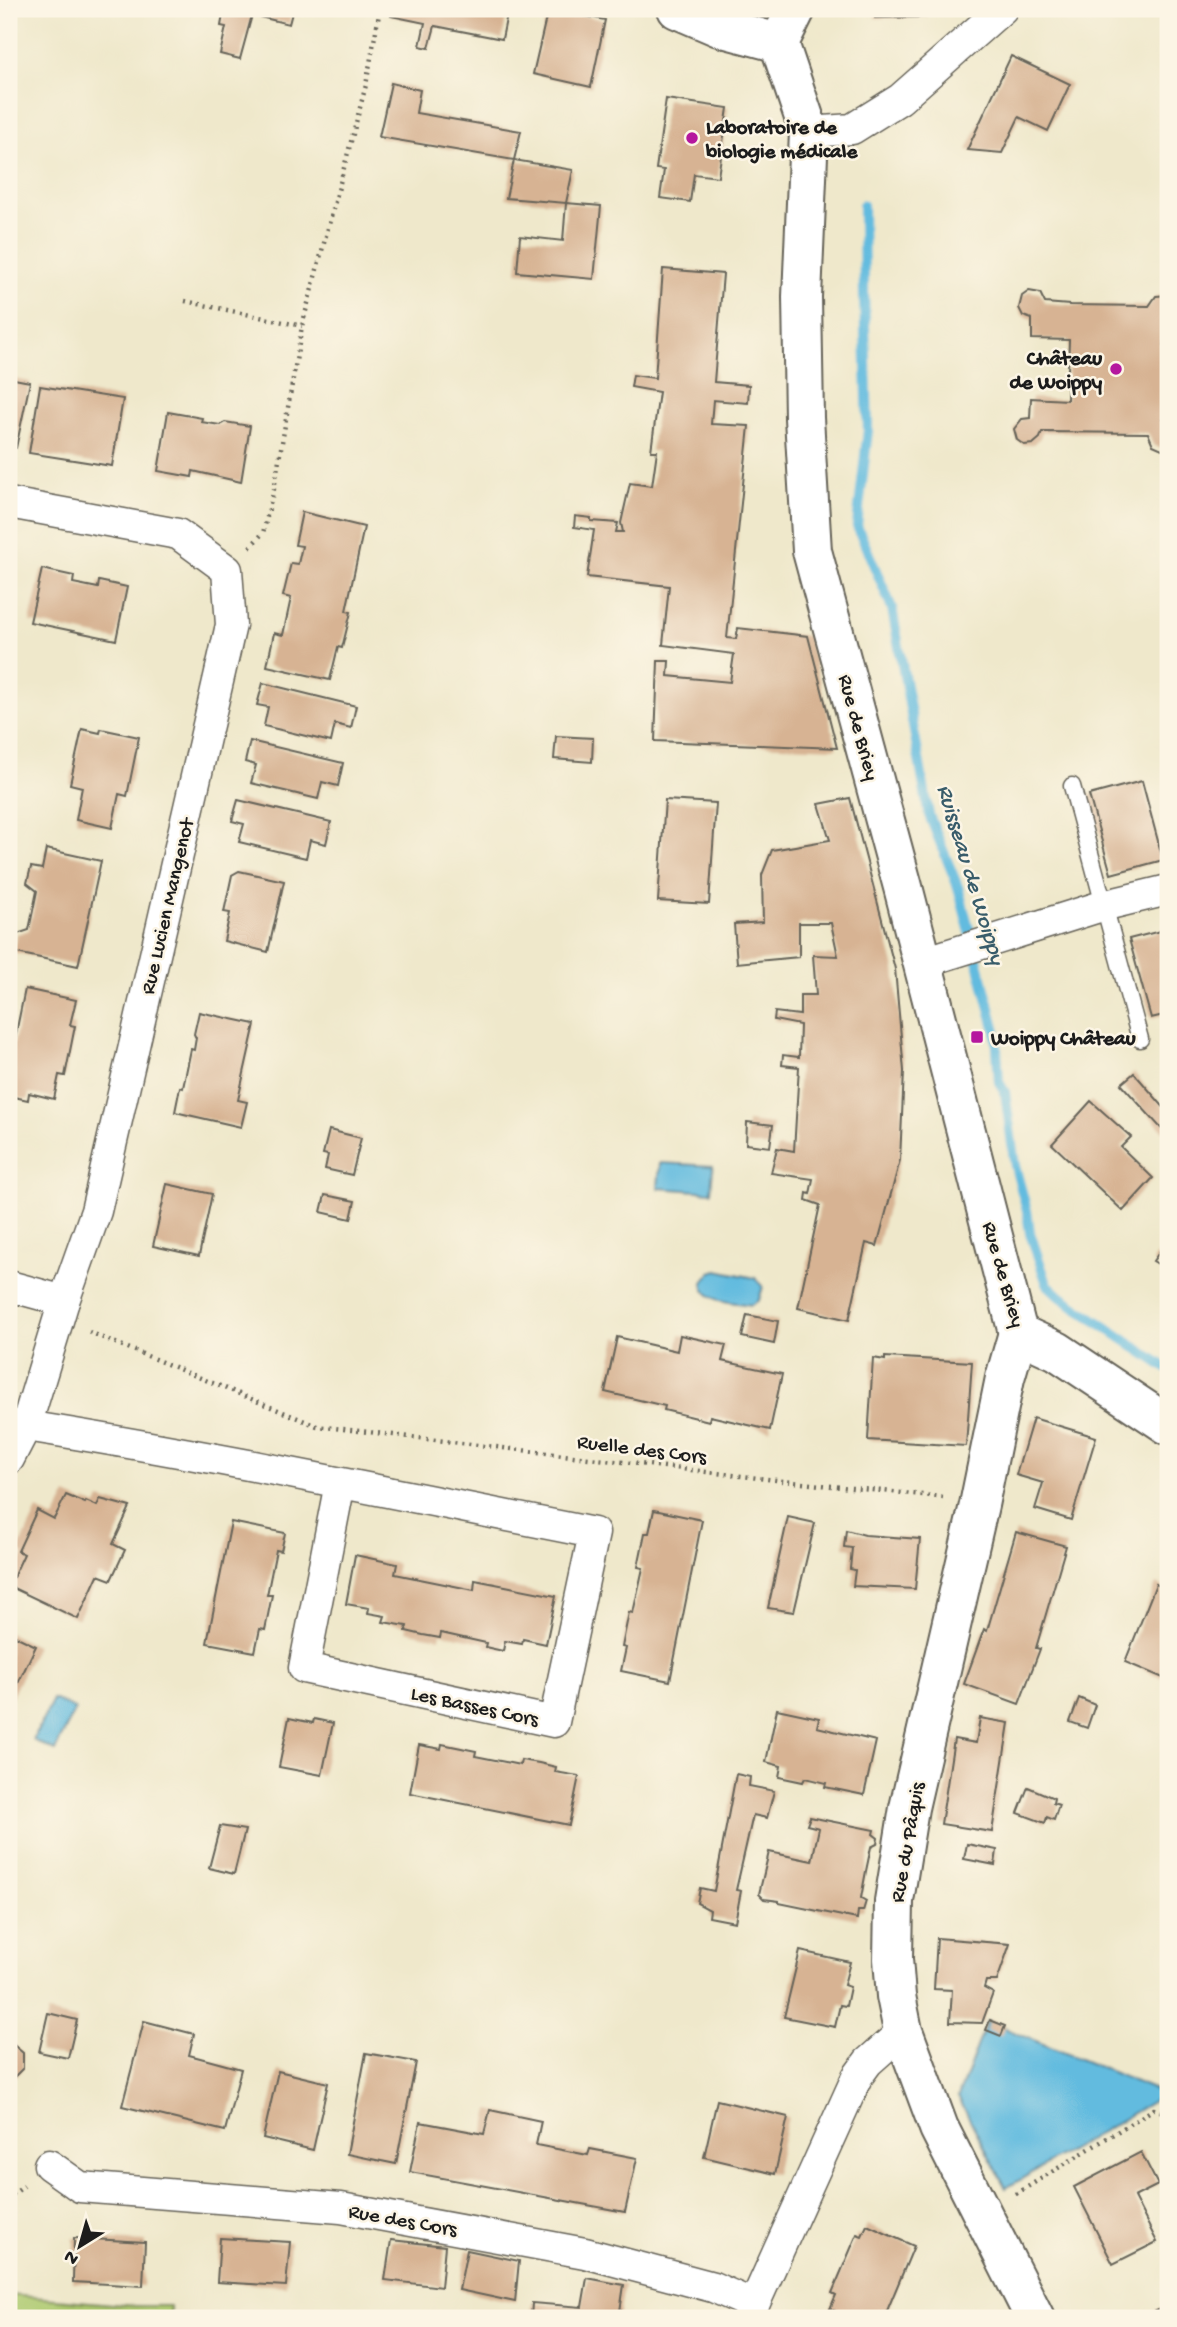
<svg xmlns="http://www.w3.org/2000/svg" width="1177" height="2327" viewBox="0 0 1177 2327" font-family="'Gochi Hand',sans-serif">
<rect width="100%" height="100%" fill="#fcf5e5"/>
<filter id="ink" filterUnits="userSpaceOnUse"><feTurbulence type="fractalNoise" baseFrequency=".0143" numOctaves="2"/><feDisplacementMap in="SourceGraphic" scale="14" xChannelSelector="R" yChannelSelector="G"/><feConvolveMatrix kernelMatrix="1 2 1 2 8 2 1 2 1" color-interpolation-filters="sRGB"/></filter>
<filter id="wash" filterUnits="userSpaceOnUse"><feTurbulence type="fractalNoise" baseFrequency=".00686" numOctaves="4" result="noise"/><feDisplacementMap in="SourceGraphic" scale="28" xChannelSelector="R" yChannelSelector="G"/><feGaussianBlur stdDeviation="1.57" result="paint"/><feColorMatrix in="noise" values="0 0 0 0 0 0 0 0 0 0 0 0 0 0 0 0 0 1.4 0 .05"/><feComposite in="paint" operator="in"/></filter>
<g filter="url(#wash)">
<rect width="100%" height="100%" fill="#efe8cb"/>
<!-- green -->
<polygon fill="#aeca71" stroke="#657346" stroke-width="2" points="9,2295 135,2306 170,2306 170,2318 9,2318"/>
<!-- water -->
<g fill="#62bbdf" stroke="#3f6c7e" stroke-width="2">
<polygon points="660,1163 713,1166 711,1192 658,1188"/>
<path d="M717,1270L755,1278L763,1286L759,1300L751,1305C734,1302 703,1303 703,1282L711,1272Z"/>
<polygon points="53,1699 75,1709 55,1751 33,1740"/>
<polygon points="987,2021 1165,2094 1006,2188 958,2097"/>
</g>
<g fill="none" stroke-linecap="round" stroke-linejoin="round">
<!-- stream -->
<polyline stroke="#62bbdf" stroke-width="10" points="863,205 864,293 868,430 857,526 892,608 929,815 958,887 996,1031 999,1082 1005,1092 1015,1166 1027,1211 1030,1233 1047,1284 1061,1297 1168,1369"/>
</g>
<g id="blocks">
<!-- building -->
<g fill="#d7b393">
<polygon points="224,9 293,9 289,24 252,15 240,59 220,54 226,27 221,26"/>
<polygon points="392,9 508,9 502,39 435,26 429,48 420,46 425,23 391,16"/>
<polygon points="548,9 605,20 591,87 533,74"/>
<polygon points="875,9 927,9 927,17 875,18"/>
<polygon points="1011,56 1070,84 1048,131 1019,117 1002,153 967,150"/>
<polygon points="391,83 420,90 416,113 521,131 514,160 573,170 566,203 506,198 514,160 379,137"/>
<polygon points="666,99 728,108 718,177 694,174 690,202 660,198 664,170 656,169"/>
<polygon points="566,203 601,206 594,279 517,272 520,236 563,241"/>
<polygon points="663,269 723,274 714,382 749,385 748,403 713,400 711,424 749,426 727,638 736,639 738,628 808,636 837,748 655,741 658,661 669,661 668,676 730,682 734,654 663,645 669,586 587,577 594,530 574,527 575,516 591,518 591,521 618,523 616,532 623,532 621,523 630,483 652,486 657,451 651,451 659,392 631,387 633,375 655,378"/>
<polygon points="1029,291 1040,293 1045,303 1070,305 1149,306 1156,296 1168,295 1168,320 1165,321 1163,421 1168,423 1168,447 1162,449 1153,445 1148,433 1042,432 1040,438 1033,444 1024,445 1017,440 1014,429 1022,419 1030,418 1031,398 1067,400 1069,340 1032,339 1032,319 1023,316 1019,308 1022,296"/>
<polygon points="9,378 30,382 16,448 9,447"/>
<polygon points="40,386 123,399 112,466 29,453"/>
<polygon points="168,412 202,418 201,422 220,425 225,422 250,426 241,482 193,471 192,477 158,471"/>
<polygon points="302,512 364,527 346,611 351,612 342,648 338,647 330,680 267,666 274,633 283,635 291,598 283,596 291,563 298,564 302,546 295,545"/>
<polygon points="42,569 74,576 73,583 98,588 99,581 127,587 116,640 30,622"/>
<polygon points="263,683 356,706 351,728 335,724 331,742 264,726 268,707 257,705"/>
<polygon points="82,729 100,733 101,729 139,737 127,796 119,794 112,828 76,820 82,787 70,784"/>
<polygon points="556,736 593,738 592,762 554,759"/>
<polygon points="250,741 343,763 338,786 322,782 318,799 251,783 256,765 245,762"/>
<polygon points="1142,781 1163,860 1111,874 1089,795"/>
<polygon points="850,798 895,969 904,1071 900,1160 877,1246 866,1243 849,1320 798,1308 820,1205 806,1200 807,1193 810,1194 813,1179 771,1173 777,1148 794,1151 799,1067 782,1065 783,1055 799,1057 800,1025 774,1020 775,1012 800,1015 800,995 816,995 813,955 838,956 831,923 799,923 799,957 737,963 734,924 763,922 762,875 772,850 830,840 819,804"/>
<polygon points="238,800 331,822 326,844 310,840 306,858 239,842 244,824 232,821"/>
<polygon points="665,800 716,803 709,904 658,901"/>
<polygon points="46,849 101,861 78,966 12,952 17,934 29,930 37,891 27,883 31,867 42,869"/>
<polygon points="239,871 284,881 268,952 224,941 230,913 224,912 232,875"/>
<polygon points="1168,929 1168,1014 1151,1018 1129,939"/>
<polygon points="25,989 76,1000 70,1025 75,1026 65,1076 59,1075 54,1099 29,1093 28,1100 9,1096 9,1042 14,1043"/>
<polygon points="199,1012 255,1024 238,1100 247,1102 241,1127 175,1112 180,1087 183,1088 191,1049 194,1050 196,1038 194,1034"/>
<polygon points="1134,1073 1168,1112 1168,1136 1121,1084"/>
<polygon points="1091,1101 1131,1137 1121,1147 1153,1178 1123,1211 1052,1144"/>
<polygon points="747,1122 773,1125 770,1147 746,1144"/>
<polygon points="329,1130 361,1138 352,1175 325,1169 328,1155 323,1154"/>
<polygon points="167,1184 212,1194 199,1256 153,1246"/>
<polygon points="325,1195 355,1201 351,1219 321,1212"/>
<polygon points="1168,1240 1168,1270 1153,1261"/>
<polygon points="747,1315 778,1321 774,1344 742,1337"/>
<polygon points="680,1335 726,1345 722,1361 782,1374 770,1430 710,1416 709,1421 664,1410 665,1406 605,1392 617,1337 677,1351"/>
<polygon points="885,1357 972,1362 966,1446 868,1440 873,1358 885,1360"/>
<polygon points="1033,1418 1096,1437 1071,1520 1035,1509 1043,1483 1016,1475"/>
<polygon points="66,1495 85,1503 86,1501 97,1506 100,1499 130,1507 113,1544 125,1550 111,1580 98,1575 78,1619 9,1586 24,1554 18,1551 37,1510 54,1519"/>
<polygon points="654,1510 702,1520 670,1681 621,1671 626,1648 622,1647 629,1612 633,1613 643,1568 638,1567 645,1533 649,1533"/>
<polygon points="788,1517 815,1523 794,1612 768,1608"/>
<polygon points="231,1522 285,1533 281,1551 276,1550 267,1595 272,1595 265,1630 260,1629 255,1652 207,1643"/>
<polygon points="846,1530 865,1535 920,1539 915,1589 853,1586 855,1570 850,1569 852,1548 844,1547"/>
<polygon points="1016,1532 1066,1546 1036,1648 1040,1649 1019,1704 964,1684 984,1629 987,1631"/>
<polygon points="355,1555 397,1564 395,1574 474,1590 475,1580 556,1596 546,1644 523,1639 522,1644 505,1641 503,1651 485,1647 486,1643 441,1633 440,1638 423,1635 406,1631 407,1626 383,1622 385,1616 368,1613 369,1608 346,1604"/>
<polygon points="1156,1584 1168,1590 1168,1680 1125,1662"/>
<polygon points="9,1633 36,1646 9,1702"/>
<polygon points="1079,1698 1095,1705 1087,1728 1070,1722"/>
<polygon points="777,1709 819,1718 817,1727 876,1741 864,1795 825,1787 826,1783 805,1778 803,1782 779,1777 781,1766 766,1762"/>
<polygon points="289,1718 313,1723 314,1719 333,1723 322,1775 279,1767"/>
<polygon points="980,1718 1009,1723 992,1832 941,1824 954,1739 976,1743"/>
<polygon points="442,1744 476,1751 475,1756 520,1765 521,1760 539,1763 556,1767 555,1772 579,1776 569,1825 410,1793 419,1745 441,1749"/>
<polygon points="736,1774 750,1777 749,1786 774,1791 767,1818 753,1815 736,1890 741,1891 735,1922 709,1917 710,1910 697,1903 700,1888 714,1891"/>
<polygon points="1028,1787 1054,1798 1053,1803 1059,1805 1054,1820 1047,1817 1045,1823 1018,1813"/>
<polygon points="810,1817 874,1830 873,1834 878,1838 877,1844 871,1847 866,1871 861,1898 866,1901 863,1911 858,1911 857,1919 779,1903 779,1901 764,1899 759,1894 769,1852 812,1861 819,1828 807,1825"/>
<polygon points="220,1826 245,1830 234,1874 209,1868"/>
<polygon points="967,1844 997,1850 995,1865 964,1859"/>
<polygon points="937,1938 1010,1944 997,1981 986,1981 984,1988 993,1993 982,2023 950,2022 952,1990 934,1989"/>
<polygon points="800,1951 850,1962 844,1985 850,1987 846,2006 840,2005 835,2027 784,2017"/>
<polygon points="48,2013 77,2020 68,2058 39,2052"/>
<polygon points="990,2020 1005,2026 1001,2036 986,2030"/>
<polygon points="144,2021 194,2034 189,2055 241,2069 225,2131 122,2106"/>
<polygon points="9,2041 23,2053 23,2068 9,2082"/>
<polygon points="366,2053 416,2062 396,2164 347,2154"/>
<polygon points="278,2071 328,2083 313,2150 263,2138"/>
<polygon points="717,2100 788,2117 775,2174 704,2157"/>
<polygon points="490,2110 541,2121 536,2145 588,2155 590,2149 637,2158 625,2212 410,2172 420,2122 484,2134"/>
<polygon points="1141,2152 1158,2185 1134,2197 1157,2242 1113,2264 1074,2187"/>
<polygon points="867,2225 914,2246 884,2318 851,2318 830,2309 836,2295 832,2293 857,2234 862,2236"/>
<polygon points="74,2238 145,2242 143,2286 73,2282"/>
<polygon points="220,2238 290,2242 286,2286 217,2282"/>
<polygon points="391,2240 445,2246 441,2287 385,2280"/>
<polygon points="467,2250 519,2261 515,2302 459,2290"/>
<polygon points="587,2278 624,2285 619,2318 531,2318 532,2303 582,2307"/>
<polygon points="1168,2305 1168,2318 1140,2318"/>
</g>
</g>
</g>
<g filter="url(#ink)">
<use href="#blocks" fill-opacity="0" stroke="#666359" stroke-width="2"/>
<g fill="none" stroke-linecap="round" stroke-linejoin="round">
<!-- service casing -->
<g stroke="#666359" stroke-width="19">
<polyline id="service" points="1072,786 1140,1039"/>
</g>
<!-- minor casing -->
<g stroke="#666359" stroke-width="33">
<g id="minor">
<polyline points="809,132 852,129 900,99 1002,9"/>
<polyline points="9,503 178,534 227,570 231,625 96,1211 64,1301 26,1426 9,1459"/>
<polyline points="921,963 1102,906 1168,890"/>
<polyline points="9,1286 64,1301"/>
<path d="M26,1426C216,1456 405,1496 594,1533L554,1722L304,1668L340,1483"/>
<polyline points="49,2165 80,2187 341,2208 585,2253 713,2287 754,2305"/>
<polyline points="748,2318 857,2077 868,2062 903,2031"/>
</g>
</g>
<!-- tertiary casing -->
<g stroke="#666359" stroke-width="42">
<g id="tertiary">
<polyline points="677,9 719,27 779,43"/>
<polyline points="779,43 809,132 802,297 804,418 812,551 903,887 1018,1333"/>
<polyline points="779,43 796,9"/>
<polyline points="1018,1333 1005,1378 979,1505 909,1808 894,1901 893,1959 896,1996 903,2031 939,2128 1035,2318"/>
<polyline points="1018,1333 1057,1351 1168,1425"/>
</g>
</g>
<!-- path -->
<g stroke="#666359" stroke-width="4.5" stroke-dasharray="2 5" stroke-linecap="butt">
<polyline points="185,301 302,326"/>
<polyline points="250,547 263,533 274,489 302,326 366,85 380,9"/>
<polyline points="89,1332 317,1426 801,1483 943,1497"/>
<polyline points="1016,2194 1154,2109 1168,2114"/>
<polyline points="9,2201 12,2195 24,2186"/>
</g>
<!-- service -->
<use href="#service" stroke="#fff" stroke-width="16"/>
<!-- minor -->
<use href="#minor" stroke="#fff" stroke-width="30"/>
<!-- tertiary -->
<use href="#tertiary" stroke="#fff" stroke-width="38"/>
</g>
</g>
<!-- markers -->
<g fill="#b5179e" stroke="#fcf5e5" stroke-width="2.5">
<circle cx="692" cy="138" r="7"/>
<circle cx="1116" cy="369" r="7"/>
<rect x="970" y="1030" width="14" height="14" rx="3.5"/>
</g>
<g text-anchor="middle" stroke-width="5" stroke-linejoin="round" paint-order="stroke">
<!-- poi labels -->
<g font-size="21" font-weight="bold" fill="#1c1c1c" stroke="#fcf5e5" text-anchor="start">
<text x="706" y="133">Laboratoire de<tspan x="706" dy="24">biologie médicale</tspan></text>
<text x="1102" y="364" text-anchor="end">Château<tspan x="1102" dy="24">de Woippy</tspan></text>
<text x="991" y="1044">Woippy Château</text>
</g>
<!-- street labels -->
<g font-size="21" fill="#1c1c1c" stroke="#fcf5e5">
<text transform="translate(860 727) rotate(75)" y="7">Rue de Briey</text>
<text transform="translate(166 906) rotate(-77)" y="7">Rue Lucien Mangenot</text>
<text transform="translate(1005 1274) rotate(74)" y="7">Rue de Briey</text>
<text transform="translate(642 1448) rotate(7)" y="7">Ruelle des Cors</text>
<text transform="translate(475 1705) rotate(12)" y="7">Les Basses Cors</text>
<text transform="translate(906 1842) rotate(-80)" y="7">Rue du Pâquis</text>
<text transform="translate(403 2219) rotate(10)" y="7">Rue des Cors</text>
</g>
<!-- water labels -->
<g font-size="23" font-style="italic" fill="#385c6a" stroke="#fcf5e5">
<text transform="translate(973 874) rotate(73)" y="8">Ruisseau de Woippy</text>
</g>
</g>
<!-- margin -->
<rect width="1177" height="2327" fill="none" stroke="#fcf5e5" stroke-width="35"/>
<!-- north arrow -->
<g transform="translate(80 2246) rotate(217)" stroke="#fcf5e5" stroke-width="5" paint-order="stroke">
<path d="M0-5L12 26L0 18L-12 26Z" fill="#1c1c1c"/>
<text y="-10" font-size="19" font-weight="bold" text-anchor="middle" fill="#1c1c1c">N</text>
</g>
</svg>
